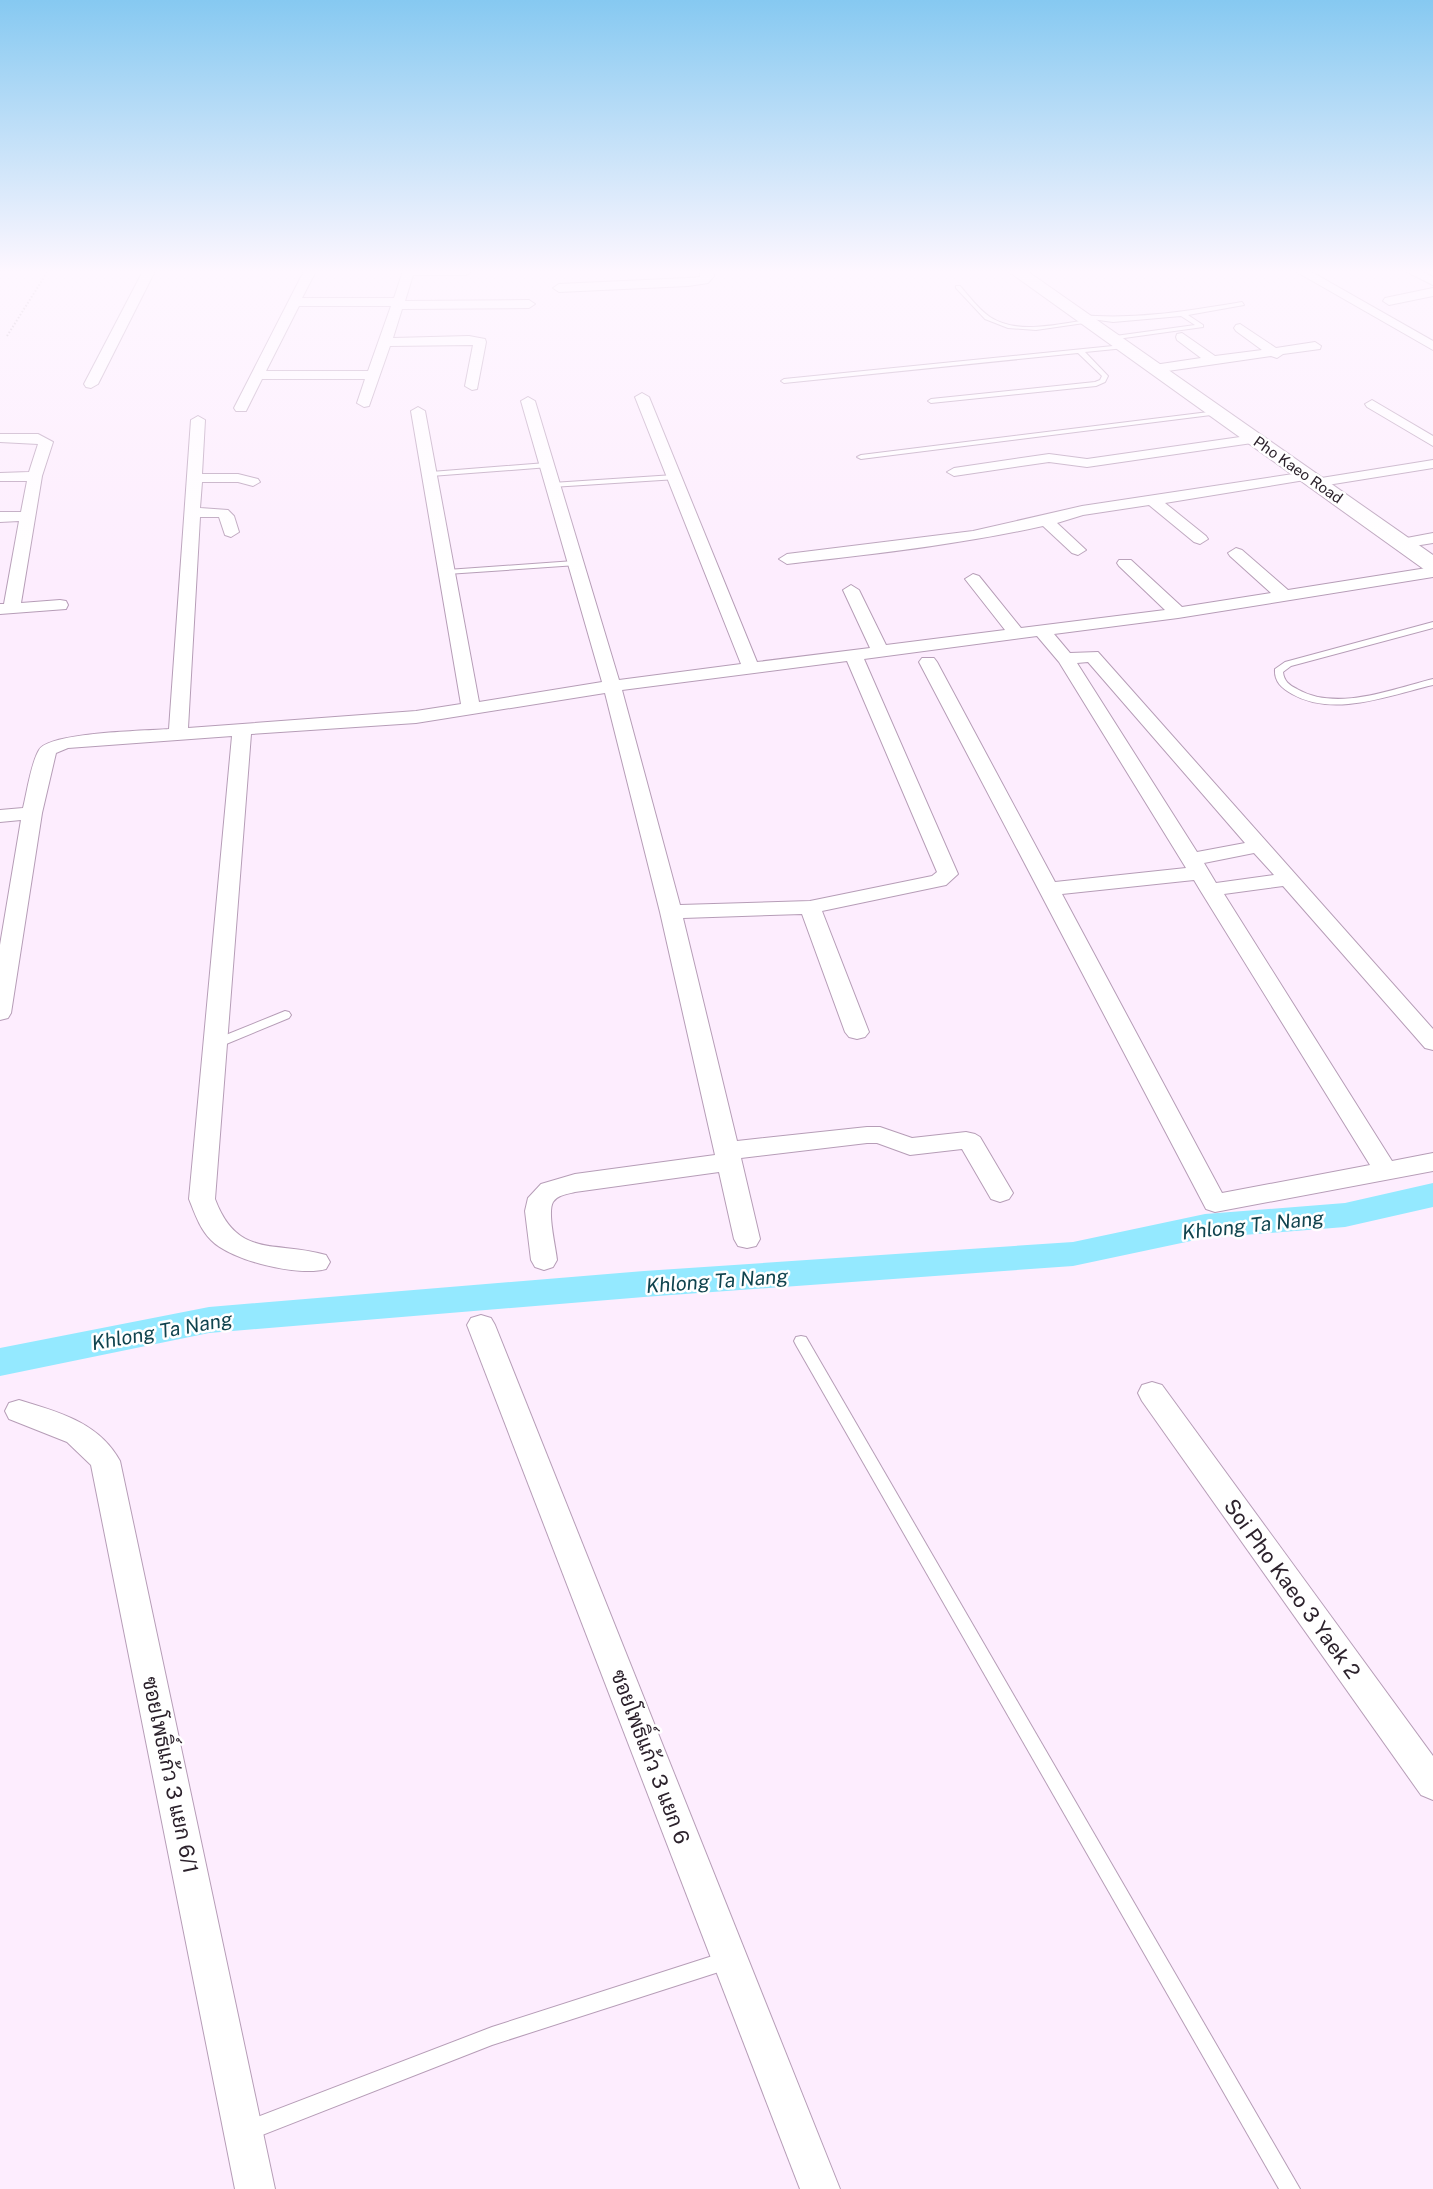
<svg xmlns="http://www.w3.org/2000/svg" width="1433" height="2189" viewBox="0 0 1433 2189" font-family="'Public Sans',Sarabun,sans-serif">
<rect width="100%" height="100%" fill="#fdedfe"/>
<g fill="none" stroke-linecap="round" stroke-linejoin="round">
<!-- canal -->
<polygon fill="#94e9ff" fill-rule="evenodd" points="1433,1183 1433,1207 1345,1227 1205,1238 1073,1266 644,1297 209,1333 0,1376 0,1348 209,1307 644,1271 1073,1242 1205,1214 1345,1203"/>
<!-- lane casing -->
<g stroke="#b69db7" stroke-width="2">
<g id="lane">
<path d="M956,286H960C969,296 978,309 990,317C1018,335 1057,324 1088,320L1091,322L1036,330L1008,328L985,319L956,288Z"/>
<path d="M1242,302L1244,305L1188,315L1203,325V327L1110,340L1107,338L1108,337L1195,325L1181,316L1113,322L1077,317L1080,315C1136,320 1187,311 1242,302Z"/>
<polygon points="1123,345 1125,346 1125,348 1085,352 1108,376 1105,382 1096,386 931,403 928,401 931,399 1095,382 1100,380 1102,376 1078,353 784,383 781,381 784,379"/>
<polygon points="1217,411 1220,413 1219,414 861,459 857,457 861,455"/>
<polygon points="546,463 549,463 549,467 431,476 427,474 431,472"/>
<polygon points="674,475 677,475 677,479 552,487 548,485 552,483"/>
<polygon points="574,561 577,561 577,565 447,574 443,572 447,570"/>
<path d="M1433,622V628L1291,666L1283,672C1284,681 1289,685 1297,689C1337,712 1392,689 1433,679V685C1390,695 1334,718 1292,694C1282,688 1274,682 1275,669L1285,662Z"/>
<polygon points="285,1011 289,1012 291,1015 289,1018 219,1047 211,1047 209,1044 211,1041"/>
<polygon points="801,1336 806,1337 1300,2189 1279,2189 796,1345 794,1341 796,1337"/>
<polygon points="728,1951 734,1954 737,1960 734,1966 728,1969 492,2045 247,2141 240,2138 237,2131 240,2124 247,2121 492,2027"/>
</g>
</g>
<!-- street casing -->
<g stroke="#b69db7" stroke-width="2">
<g id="street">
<polygon points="143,271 155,271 98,384 91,388 86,387 84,384"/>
<path d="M304,271H316L302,298H394L403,271H472L466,275H413L405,301L529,300L535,304L529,308L402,309L393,338L469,336L485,339L486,342L477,389L472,390L465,386L473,345L390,346L369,406L364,407L357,403L365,379H262L246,411H236L234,408ZM299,306H391L368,371H266Z"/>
<polygon points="700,271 712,271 714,276 708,283 688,286 559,292 553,288 559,284 688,278 700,277"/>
<polygon points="1295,271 1310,271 1433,341 1433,350"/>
<polygon points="1405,271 1422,271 1433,277 1433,285"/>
<polygon points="1433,288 1433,296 1389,305 1383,301 1385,298"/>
<polygon points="1240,324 1276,348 1315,342 1321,346 1320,349 1283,354 1277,358 1271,356 1154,373 1147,369 1154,365 1201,358 1177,340 1176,337 1177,334 1182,333 1215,356 1262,350 1236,331 1234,328 1236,325"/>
<path d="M642,393L649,397L757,662L870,648L843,590L851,585L859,590L886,645L1005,630L965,579L973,574L979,576L1021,628L1165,610L1119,566L1117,563L1119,560H1131L1182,607L1271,593L1230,556L1228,553L1236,548L1242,550L1288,590L1433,567V577L1178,618L1054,634L1070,653L1098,652L1433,1029V1050L1425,1048L1283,886L1224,894L1392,1161L1433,1153V1171L1215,1212L1206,1209L919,662L922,658H934L937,662L1055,882L1186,868L1059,662L1037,636L864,659L958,874L946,885L822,911L869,1032L865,1037L857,1039L849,1037L845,1032L802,914L683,918L737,1141L867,1127H880L912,1138L966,1132L975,1134L980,1137L1013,1193L1009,1199L1000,1202L991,1199L962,1149L910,1155L877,1143H867L741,1158L760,1239L756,1246L747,1248L738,1246L734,1239L719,1172L575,1192C568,1194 557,1195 553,1202C547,1212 556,1248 557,1260L553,1267L544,1270L535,1267L531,1260L525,1211L528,1198L541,1184L575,1174L715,1155L660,912L605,693L416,723L251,734L215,1199C238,1260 276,1240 326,1255L330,1262L326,1269C300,1277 231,1261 211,1240C200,1229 195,1214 189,1199L232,736L68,748L56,753L42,813L11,1013L8,1018L0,1020V945L21,820L0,822V810L23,808C27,792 31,763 39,750C49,732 145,731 169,729L191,420L198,416L205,420L202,474H238L258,479L260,482L253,486L238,482H202L200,508L228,510L234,516L239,532L231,537L225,535L219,517H200L188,728L416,711L461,704L411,411L418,407L425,411L479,702L602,682L521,401L528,397L535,401L619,680L741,664L635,397ZM847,661L937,872L932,876L810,901L680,905L622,690ZM1088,662L1245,843L1197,852L1077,663ZM1254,853L1274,875L1216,883L1204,863ZM1194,880L1200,890L1370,1165L1222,1193L1062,894Z"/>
<polygon points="1372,400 1433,436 1433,446 1367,407 1365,404"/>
<polygon points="0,434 38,434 53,442 42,476 21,603 60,600 66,601 68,605 66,609 0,614 0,604 4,604 19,521 0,522 0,512 21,512 27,481 0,481 0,473 29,472 38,444 0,442"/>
<polygon points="1254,435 1259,436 1261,439 1259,442 1087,467 1049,462 954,476 947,472 954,468 1049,454 1087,459"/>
<polygon points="1433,460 1433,468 1315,487 1308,483 1315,479"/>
<path d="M1306,472L1313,476L1311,479L1165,503L1206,536L1208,539L1200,544L1194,542L1149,505L1083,515L1057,523L1086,550L1078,555L1072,553L1043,526C958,545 873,554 787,564L779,559L787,554L973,531L1082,506Z"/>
<polygon points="1433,533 1433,543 1402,548 1394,543 1396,540"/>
<polygon points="481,1315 491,1318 495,1325 840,2189 800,2189 467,1325 471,1318"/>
<polygon points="1152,1382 1162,1385 1433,1756 1433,1800 1421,1795 1142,1401 1138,1393 1142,1385"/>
<path d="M19,1400C58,1412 99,1422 120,1461L275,2189H235L91,1465L67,1442L9,1419L5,1411L9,1403Z"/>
</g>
</g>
<!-- secondary casing -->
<g stroke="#b69db7" stroke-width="2">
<polygon id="secondary" points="1008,271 1027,271 1433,555 1433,572 1425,570"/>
</g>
<!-- path -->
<polyline stroke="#bbadbc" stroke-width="2" stroke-dasharray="1.5 2" stroke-linecap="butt" points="7,336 48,271"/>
<!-- lane -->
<use href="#lane" fill="#fff" fill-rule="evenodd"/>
<!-- street -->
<use href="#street" fill="#fff" fill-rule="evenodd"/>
<!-- secondary -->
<use href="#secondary" fill="#fff" fill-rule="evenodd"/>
</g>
<!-- sky -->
<linearGradient id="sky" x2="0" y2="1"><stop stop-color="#86c9f1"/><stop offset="0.47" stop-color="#fef7ff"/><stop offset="1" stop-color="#fef7ff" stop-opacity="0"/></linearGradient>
<rect width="1433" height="578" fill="url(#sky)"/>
<g text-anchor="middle" stroke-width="5" stroke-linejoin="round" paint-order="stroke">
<!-- far-street labels -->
<g font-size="15" fill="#2c222c" stroke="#fff">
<text transform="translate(1298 470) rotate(35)" y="5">Pho Kaeo Road</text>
</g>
<!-- water labels -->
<g font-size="20" font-style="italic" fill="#10444f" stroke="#fff">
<text transform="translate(1253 1225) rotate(-6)" y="7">Khlong Ta Nang</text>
<text transform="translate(717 1281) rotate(-4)" y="7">Khlong Ta Nang</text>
<text transform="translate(162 1331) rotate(-10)" y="7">Khlong Ta Nang</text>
</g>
<!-- near-street labels -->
<g font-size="21" fill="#2c222c" stroke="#fff">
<text transform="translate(1292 1589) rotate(54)" y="7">Soi Pho Kaeo 3 Yaek 2</text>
<text transform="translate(650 1757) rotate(69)" y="7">ซอยโพธิ์แก้ว 3 แยก 6</text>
<text transform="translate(170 1775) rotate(78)" y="7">ซอยโพธิ์แก้ว 3 แยก 6/1</text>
</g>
</g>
</svg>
